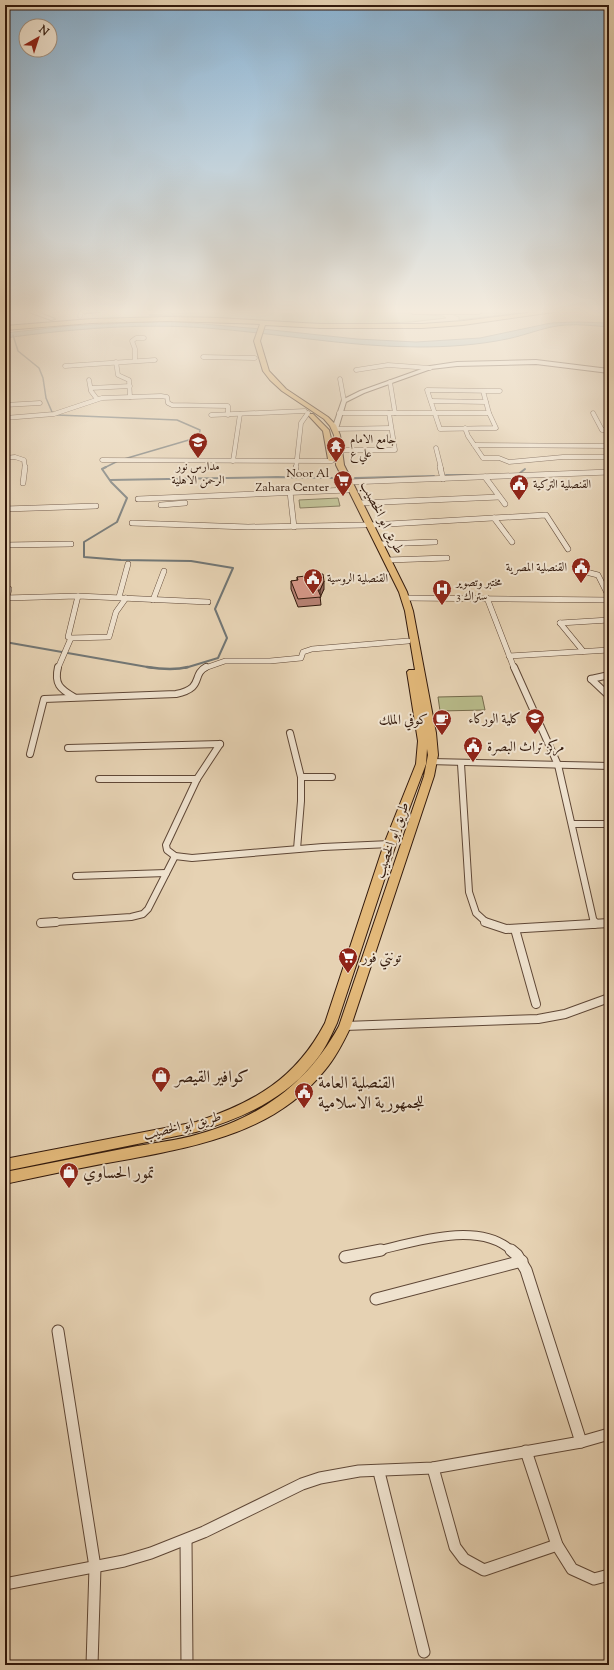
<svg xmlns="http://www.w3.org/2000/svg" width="614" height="1670" viewBox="0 0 614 1670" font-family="'Sorts Mill Goudy',Amiri,serif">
<rect width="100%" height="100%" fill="#e6d2b3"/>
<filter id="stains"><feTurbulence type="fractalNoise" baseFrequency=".005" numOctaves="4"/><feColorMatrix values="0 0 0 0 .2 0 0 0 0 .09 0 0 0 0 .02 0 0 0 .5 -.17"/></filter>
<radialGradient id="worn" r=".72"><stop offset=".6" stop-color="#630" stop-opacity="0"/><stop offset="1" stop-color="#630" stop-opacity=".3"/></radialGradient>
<!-- green -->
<g fill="#b8bb8a" stroke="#756a4b">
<polygon points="210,312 384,312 443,316 446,318 411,322 362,324 307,323 210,317 149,315"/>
<polygon points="527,312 459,320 459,317 451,314"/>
<polygon points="338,498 340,506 300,508 299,500"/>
<polygon points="482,696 485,710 440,711 438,697"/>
</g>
<!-- water -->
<path fill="#9db4b9" stroke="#727674" d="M169,321L272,330L357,339L416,342L480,338L551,323L576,322L609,323V327C595,326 580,324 566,325C546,326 527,335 507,339C478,345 448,347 419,347C347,347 277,333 206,328C139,323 71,329 5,338V333L68,326Z"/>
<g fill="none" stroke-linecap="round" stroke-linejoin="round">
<!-- stream-far2 -->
<g stroke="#727674" stroke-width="1.5">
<polyline points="13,335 18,351 39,368 43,378 46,398 52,412"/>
<polyline points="57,415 177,420 200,430 199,437 124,459"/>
<polyline points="104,468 118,461"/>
</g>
<!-- stream-far1 -->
<g stroke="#727674" stroke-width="2">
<polyline points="106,467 102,469 111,482 127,498 117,522 84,542 84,557 121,560 191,561 233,568 215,609 227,638 218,658 185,668"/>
<polyline points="520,473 525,469"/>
<polyline points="446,475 477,475"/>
<polyline points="355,478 434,476"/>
<polyline points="110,480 277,477 332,478"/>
<polyline points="5,642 153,668"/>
</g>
<!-- stream -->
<path stroke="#727674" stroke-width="2.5" d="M147,667C160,669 176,670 188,667"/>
<!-- minor-far4 casing -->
<g stroke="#5f4736" stroke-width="5">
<g id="minor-far4">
<polyline points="80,316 81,312"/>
<polyline points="203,357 255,358"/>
<polyline points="135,360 135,349 132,341 136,338 144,338"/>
<polyline points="116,362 118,375 129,380 130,397"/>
<polyline points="65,366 155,360"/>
<polyline points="356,370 388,365 430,368"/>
<polyline points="340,379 344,401"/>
<polyline points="89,380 91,391 97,399"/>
<polyline points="390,382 395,413"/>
<polyline points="91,388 130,386"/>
<polyline points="5,390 7,418"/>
<polyline points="483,391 489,413 496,428 440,429 427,390 500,391"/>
<polyline points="431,401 486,402"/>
<polyline points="5,405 40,403"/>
<polyline points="339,413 489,413"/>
<polyline points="593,413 602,430 609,430"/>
<polyline points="211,415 305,411"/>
<polyline points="5,418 54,414 102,398 161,396 167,397 168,403 172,405 228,406 228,415"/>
<polyline points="465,428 468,436 483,458 499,458 509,462 563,457 609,457"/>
<polyline points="335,429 391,428"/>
<polyline points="474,445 609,446"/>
<polyline points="436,448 441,468"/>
<polyline points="330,450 395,450 389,413"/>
<polyline points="5,458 15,457 24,460 25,468"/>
<polyline points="102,460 332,461"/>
<polyline points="233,461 240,414"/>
<polyline points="296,468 301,423 308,413"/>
</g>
</g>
<!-- minor-far3 casing -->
<g stroke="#5f4736" stroke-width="6">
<g id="minor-far3">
<polyline points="440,467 443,479"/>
<polyline points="295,476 296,467"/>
<polyline points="485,477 505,504"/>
<polyline points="349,482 609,472"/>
<polyline points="23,483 25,467"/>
<polyline points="290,492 294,527"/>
<polyline points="138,499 348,490"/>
<polyline points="360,503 499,497"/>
<polyline points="161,505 185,503"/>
<polyline points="5,509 96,506"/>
<polyline points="494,518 512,542"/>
<polyline points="132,523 248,527 365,525"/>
<polyline points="371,525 546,515 568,549"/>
<polyline points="380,544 435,542"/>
<polyline points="5,545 71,544"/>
<polyline points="388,560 447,558"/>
<polyline points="579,564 586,572 598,575 609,597"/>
<polyline points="5,589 9,589 7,598"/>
<polyline points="78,596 68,637 71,638 109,637 116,612 126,598"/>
<polyline points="119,597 128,564"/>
<polyline points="5,598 78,596 208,602"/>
<polyline points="405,598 609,600"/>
<polyline points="487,598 514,668"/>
<polyline points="153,600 164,571"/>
<polyline points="560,623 609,620"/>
<polyline points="560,623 583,651"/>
<polyline points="509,656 609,650"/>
<polyline points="58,668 71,638"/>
<polyline points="205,668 225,661 270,661 301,658 303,652 312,649 408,641"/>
</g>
</g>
<!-- minor-far2 casing -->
<g stroke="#5f4736" stroke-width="8">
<g id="minor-far2">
<path d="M58,667C54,684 60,689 74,697"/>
<polyline points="514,667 558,765 594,923"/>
<polyline points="591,679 609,696"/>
<polyline points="591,679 609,675"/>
<polyline points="290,733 301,777 301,801 297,849"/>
<polyline points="220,744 197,779 166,845 167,850 175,856 192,858 323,847 390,844"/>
<polyline points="68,748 220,744"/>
<path d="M30,754L44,699L176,694C205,688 191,675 206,667"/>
<polyline points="461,764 469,892 476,913 487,923"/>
<polyline points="301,777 332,777"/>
<polyline points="99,779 197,779"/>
<polyline points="572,824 609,824"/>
<polyline points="76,876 166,873"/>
<polyline points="41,923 131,917 143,914 148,909 175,856"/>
</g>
</g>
<!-- minor-far1 casing -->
<g stroke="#5f4736" stroke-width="10">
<g id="minor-far1">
<polyline points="485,922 506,929 609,923"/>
<polyline points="594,922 594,924"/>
<polyline points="41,923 56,922"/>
<polyline points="515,929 536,1004"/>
<polyline points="345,1026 538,1019 565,1014 609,998"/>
<path d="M376,1251C415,1242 479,1220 512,1251"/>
</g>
</g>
<!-- minor casing -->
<g stroke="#5f4736" stroke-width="13">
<g id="minor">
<polyline points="511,1250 517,1255 526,1270 581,1442"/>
<polyline points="345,1257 381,1250"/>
<polyline points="376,1299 522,1261"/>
<polyline points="58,1331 95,1567 92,1665"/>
<polyline points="526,1451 557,1545 572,1569 594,1579 609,1575"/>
<polyline points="433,1468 455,1547 464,1559 484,1570 557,1545"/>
<polyline points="379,1472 424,1652"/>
<polyline points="186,1540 187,1665"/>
<polyline points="5,1584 124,1561 151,1553 204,1532 302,1484 320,1478 359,1471 433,1468 581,1442 609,1434"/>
</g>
</g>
<!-- tertiary casing -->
<g stroke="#5f4736" stroke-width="2">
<g id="tertiary">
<polygon points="29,312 37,312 55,319 51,320"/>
<polygon points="536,360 609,369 609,373 536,364 457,366 431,369 364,393 346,402 338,429 335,431 332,429 342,400 360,391 430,366 457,362"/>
<polygon points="432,759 609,763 609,769 429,764 428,762 429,760"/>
</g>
</g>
<!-- primary casing -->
<g stroke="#32190c" stroke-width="2">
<g id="primary">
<polygon points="410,312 482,312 479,314 413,314"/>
<path d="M535,312H554L463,325L422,328H320L265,325L260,341L269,371L286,389L328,417L336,425L340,435L344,465L407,592L413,611L436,733L438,755L434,776L351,1026C344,1041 336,1057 325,1070C276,1131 203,1145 130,1159C88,1166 47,1175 5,1184V1172C46,1164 86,1156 127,1148C151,1143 176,1141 199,1134C261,1117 308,1083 339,1026L424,776L428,755L427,749L426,764L396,844L337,1023C330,1038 323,1053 312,1065C282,1101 239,1119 196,1132L5,1171V1159L196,1122C254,1102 295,1080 325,1023L384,844L416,764L418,741L407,672L409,670H415L405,611L399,592L336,465L334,435L330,426L324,419L282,391L270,380L263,371L254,341L260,324L168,321L92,323L5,330V326L92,319L168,317L217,318L320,324H422L463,321Z"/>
<polygon points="309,414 313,414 329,430 336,459 335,461 329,461 328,459 323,431 309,416"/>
</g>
</g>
<!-- minor-far4 -->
<use href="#minor-far4" stroke="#efe2ce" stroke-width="4"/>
<!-- minor-far3 -->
<use href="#minor-far3" stroke="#efe2ce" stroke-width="5"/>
<!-- minor-far2 -->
<use href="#minor-far2" stroke="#efe2ce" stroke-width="6"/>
<!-- minor-far1 -->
<use href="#minor-far1" stroke="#efe2ce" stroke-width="8"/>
<!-- minor -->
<use href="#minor" stroke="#efe2ce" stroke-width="11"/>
<!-- tertiary -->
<use href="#tertiary" fill="#efe2ce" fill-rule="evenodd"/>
<!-- primary -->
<use href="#primary" fill="#e3b97a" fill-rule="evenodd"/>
</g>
<!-- wall -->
<polygon fill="#b78274" stroke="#32190c" points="297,577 324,589 320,596 321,605 298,607 291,589 291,581 297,581"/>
<!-- shaded-wall -->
<g fill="#956a5e" stroke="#32190c">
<polygon points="84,312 101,312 84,314"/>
<polygon points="324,581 324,589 320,598 320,590"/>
</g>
<!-- building -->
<polygon fill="#d59787" stroke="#32190c" points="323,574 324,581 320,590 318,590 321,597 298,599 291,581 298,580 297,577"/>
<!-- sky -->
<linearGradient id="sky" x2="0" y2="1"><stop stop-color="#8ab4d5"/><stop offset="0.57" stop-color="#f4ebdd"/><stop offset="1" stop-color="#f4ebdd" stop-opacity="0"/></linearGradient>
<rect width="614" height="546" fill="url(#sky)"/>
<!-- icons -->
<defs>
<g id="school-pin" transform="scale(1)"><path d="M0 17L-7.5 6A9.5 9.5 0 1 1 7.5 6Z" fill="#8f2418" stroke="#efe2ce"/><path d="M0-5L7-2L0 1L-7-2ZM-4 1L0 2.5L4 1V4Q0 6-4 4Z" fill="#fff"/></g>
<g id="temple-pin" transform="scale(1)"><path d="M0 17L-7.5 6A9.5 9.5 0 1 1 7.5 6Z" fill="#8f2418" stroke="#efe2ce"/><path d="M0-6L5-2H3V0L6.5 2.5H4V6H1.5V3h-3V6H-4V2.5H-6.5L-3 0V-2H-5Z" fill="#fff"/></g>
<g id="supermarket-pin" transform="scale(1)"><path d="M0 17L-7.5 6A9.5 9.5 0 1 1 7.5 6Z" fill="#8f2418" stroke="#efe2ce"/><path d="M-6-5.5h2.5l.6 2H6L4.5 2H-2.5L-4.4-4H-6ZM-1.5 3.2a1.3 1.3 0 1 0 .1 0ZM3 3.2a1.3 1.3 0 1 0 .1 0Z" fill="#fff"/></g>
<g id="civic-pin" transform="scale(1)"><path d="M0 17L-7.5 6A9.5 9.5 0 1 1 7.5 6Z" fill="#8f2418" stroke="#efe2ce"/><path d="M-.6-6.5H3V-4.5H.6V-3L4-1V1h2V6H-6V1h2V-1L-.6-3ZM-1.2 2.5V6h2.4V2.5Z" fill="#fff"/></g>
<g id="hospital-pin" transform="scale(1)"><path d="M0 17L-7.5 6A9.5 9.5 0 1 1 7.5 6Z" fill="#8f2418" stroke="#efe2ce"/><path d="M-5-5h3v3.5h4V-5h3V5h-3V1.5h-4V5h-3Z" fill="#fff"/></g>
<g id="university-pin" transform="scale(1)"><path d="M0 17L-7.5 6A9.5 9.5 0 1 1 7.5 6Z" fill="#8f2418" stroke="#efe2ce"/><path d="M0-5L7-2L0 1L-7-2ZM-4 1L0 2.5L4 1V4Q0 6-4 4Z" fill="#fff"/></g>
<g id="cafe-pin" transform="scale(1)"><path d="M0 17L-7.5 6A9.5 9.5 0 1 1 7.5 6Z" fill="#8f2418" stroke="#efe2ce"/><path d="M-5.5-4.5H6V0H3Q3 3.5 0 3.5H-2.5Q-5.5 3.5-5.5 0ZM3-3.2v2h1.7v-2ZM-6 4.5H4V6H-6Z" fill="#fff"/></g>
<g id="shop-pin" transform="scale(1)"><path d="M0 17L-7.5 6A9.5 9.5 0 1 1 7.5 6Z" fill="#8f2418" stroke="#efe2ce"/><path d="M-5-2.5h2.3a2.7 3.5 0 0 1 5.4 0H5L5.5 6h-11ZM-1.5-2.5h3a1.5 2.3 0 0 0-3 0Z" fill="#fff"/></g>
</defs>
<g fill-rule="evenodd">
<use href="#school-pin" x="198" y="442"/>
<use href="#temple-pin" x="336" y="446"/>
<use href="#supermarket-pin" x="343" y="480"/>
<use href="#civic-pin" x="519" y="484"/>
<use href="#civic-pin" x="581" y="567"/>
<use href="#civic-pin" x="313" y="578"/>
<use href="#hospital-pin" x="442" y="589"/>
<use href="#university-pin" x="535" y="718"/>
<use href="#cafe-pin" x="442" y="719"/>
<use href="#civic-pin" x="473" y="746"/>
<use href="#supermarket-pin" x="348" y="957"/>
<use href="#shop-pin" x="161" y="1076"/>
<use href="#civic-pin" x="304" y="1092"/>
<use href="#shop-pin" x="69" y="1172"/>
</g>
<g text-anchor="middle" stroke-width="4" stroke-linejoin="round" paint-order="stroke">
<!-- far-poi labels -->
<g font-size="12" fill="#32190c" stroke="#efe2ce" text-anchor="start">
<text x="350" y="443">جامع الامام<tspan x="350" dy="14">علي ع</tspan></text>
<text x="198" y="470" text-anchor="middle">مدارس نور<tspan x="198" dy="14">الرحمن الاهلية</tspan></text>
<text x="329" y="477" text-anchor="end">Noor Al<tspan x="329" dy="14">Zahara Center</tspan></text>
<text x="533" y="488">القنصلية التركية</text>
<text x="567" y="571" text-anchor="end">القنصلية المصرية</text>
<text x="327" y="582">القنصلية الروسية</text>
<text x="456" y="586">مختبر وتصوير<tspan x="456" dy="14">ستراك 3</tspan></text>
</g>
<!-- street labels -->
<g font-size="14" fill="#32190c" stroke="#efe2ce">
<text transform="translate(383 517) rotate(63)" y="5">طريق ابو الخصيب</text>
<text transform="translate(391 840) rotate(-71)" y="5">طريق ابو الخصيب</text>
<text transform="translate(182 1125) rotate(-14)" y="5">طريق ابو الخصيب</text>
</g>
<!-- poi labels -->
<g font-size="14" fill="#32190c" stroke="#efe2ce" text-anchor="end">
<text x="521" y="723">كلية الوركاء</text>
<text x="428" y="724">كوفي الملك</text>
<text x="487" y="751" text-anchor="start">مركز تراث البصرة</text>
<text x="362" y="962" text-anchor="start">تونتي فور</text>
</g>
<!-- near-poi labels -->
<g font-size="17" fill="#32190c" stroke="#efe2ce" text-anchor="start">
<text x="175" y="1082">كوافير القيصر</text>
<text x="318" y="1088">القنصلية العامة<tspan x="318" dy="20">للجمهورية الاسلامية</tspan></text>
<text x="83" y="1178">تمور الحساوي</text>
</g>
</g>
<!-- margin -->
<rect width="614" height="1670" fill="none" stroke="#e6d2b3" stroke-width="20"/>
<rect x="6" y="6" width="602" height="1658" fill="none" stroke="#32190c" stroke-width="2"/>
<rect x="10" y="10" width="594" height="1650" fill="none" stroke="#32190c"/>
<!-- north arrow -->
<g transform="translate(38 38) rotate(39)"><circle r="19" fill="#efe2ce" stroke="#a39280"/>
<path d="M0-3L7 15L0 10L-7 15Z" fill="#8f2418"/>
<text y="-6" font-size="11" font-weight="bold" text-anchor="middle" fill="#32190c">N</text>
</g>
<rect width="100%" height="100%" filter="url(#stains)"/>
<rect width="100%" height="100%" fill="url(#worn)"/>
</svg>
